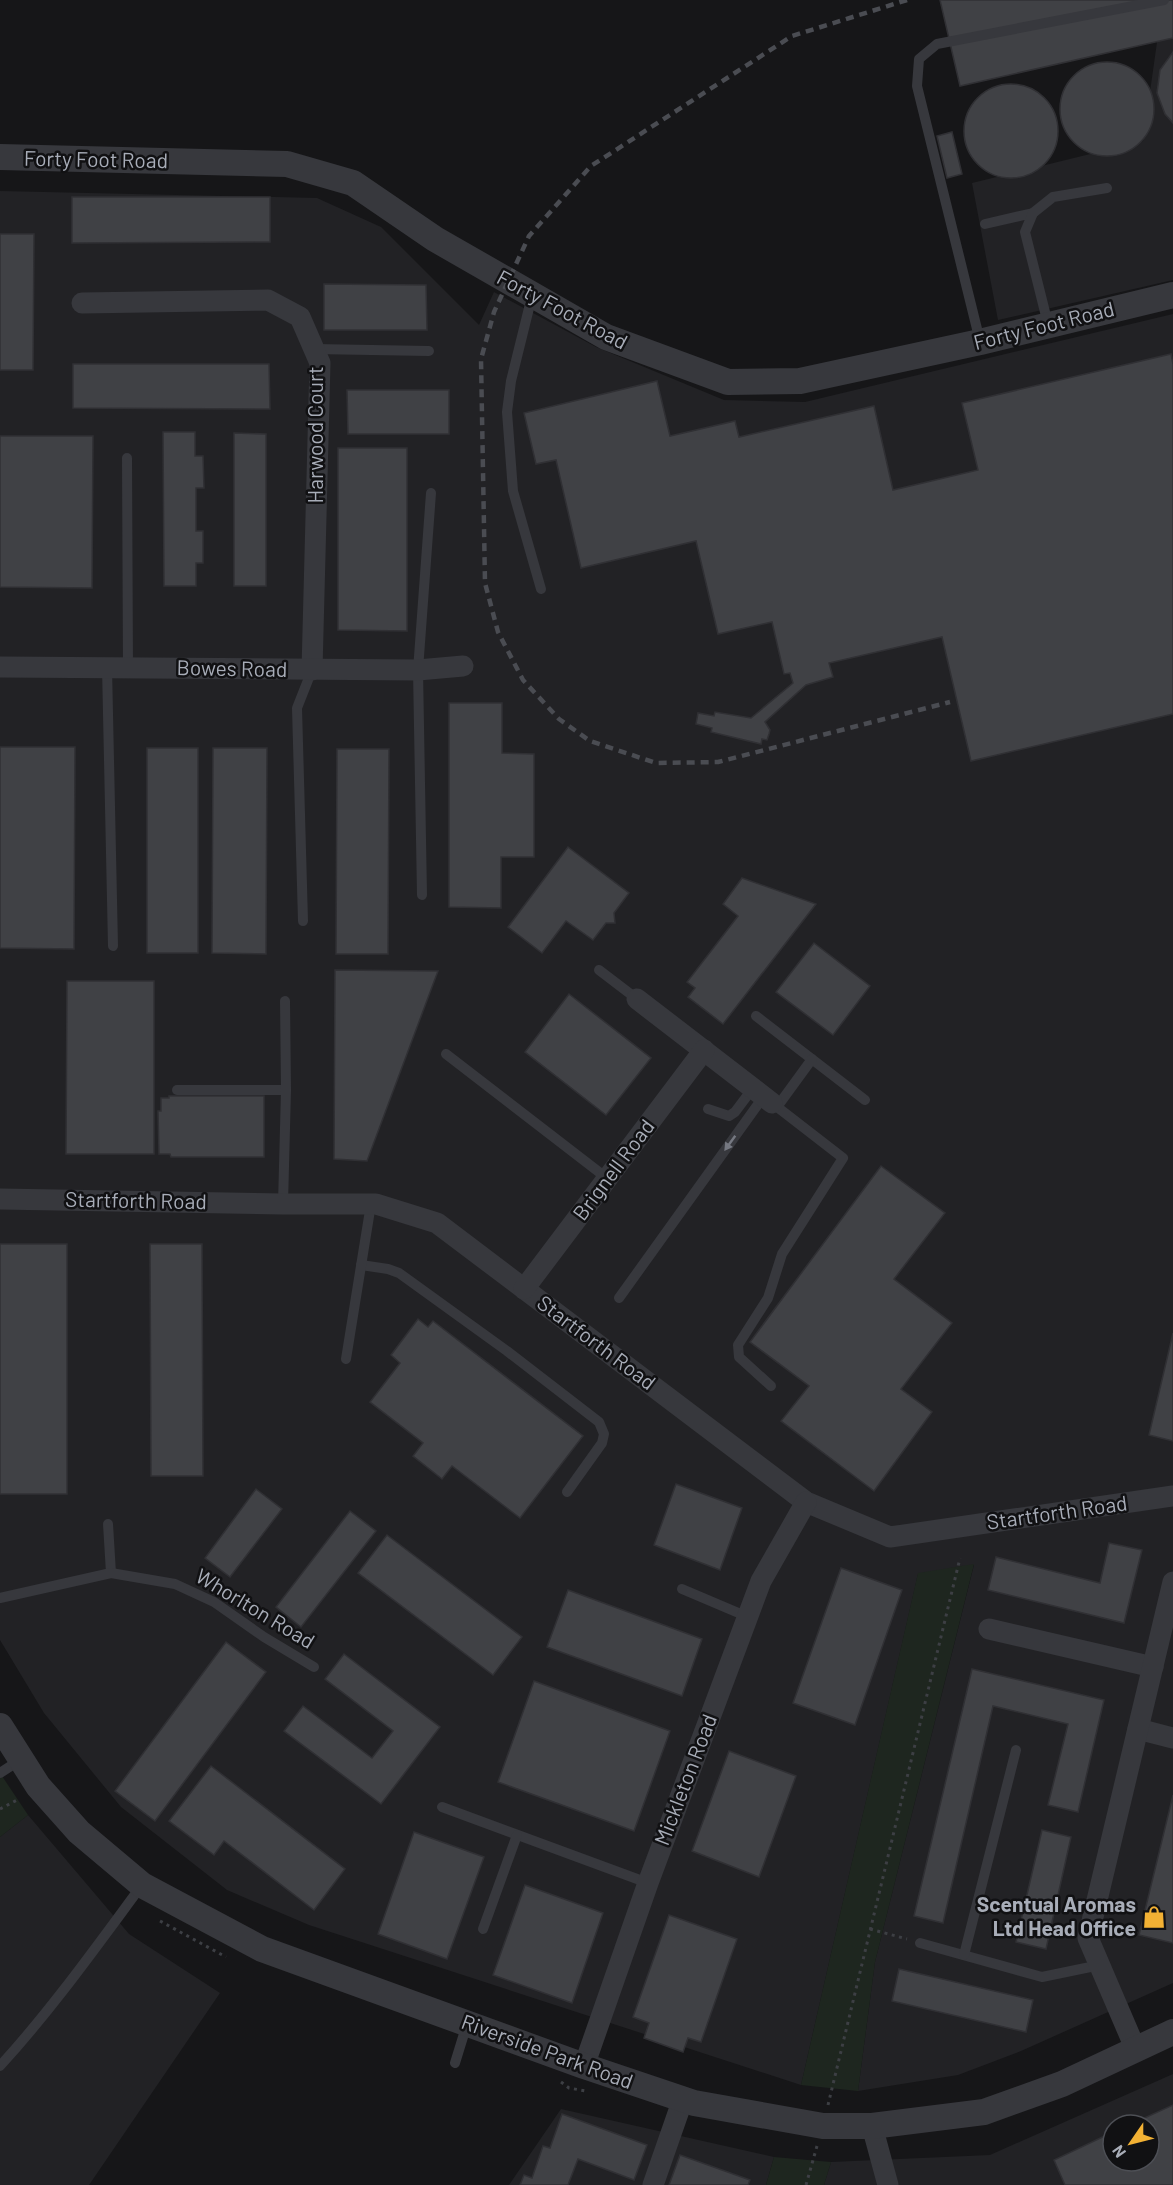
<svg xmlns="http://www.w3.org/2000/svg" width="1173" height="2185" viewBox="0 0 1173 2185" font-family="Barlow,sans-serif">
<rect width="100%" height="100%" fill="#161618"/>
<!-- built -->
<g fill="#222225" fill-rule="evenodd">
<polygon points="1163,0 1173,0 1173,280 998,320 972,183 1143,141"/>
<polygon points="0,191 317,198 381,227 479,325 494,292 596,347 724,400 805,402 1173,314 1173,1983 1021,2051 958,2075 858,2091 875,1962 974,1565 918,1574 801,2085 309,1925 227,1890 121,1807 44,1713 0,1640"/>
<polygon points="28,1815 129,1934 220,1993 89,2185 0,2185 0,1837"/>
<path d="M1173,2074V2185H824L831,2162L990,2155ZM1113,2125H1149V2161H1113Z"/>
<polygon points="561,2109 774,2157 766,2185 509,2185"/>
</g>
<!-- green -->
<g fill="#1e261f">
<polygon points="974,1564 875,1962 858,2091 801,2085 918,1573"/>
<polygon points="0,1773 28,1815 0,1837"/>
<polygon points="774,2157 831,2162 824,2185 766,2185"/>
</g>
<!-- building -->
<g fill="#404145" stroke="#303034" stroke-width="1.5">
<polygon points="940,0 1173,0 1173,38 960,86"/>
<polygon points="1173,52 1173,123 1165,114 1157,93 1160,70"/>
<circle cx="1107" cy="109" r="47"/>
<circle cx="1011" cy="131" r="47"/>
<polygon points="952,132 962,174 947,178 937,136"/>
<polygon points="72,197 270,197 270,242 72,243"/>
<polygon points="0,234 34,234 33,370 0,370"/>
<polygon points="324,284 426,285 427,330 324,330"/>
<polygon points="1171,354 1173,364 1173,714 971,761 942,637 829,663 833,677 806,685 765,722 770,730 769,734 767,740 762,739 761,744 711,732 712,728 696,724 698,713 714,716 715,712 751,718 793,683 790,673 784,674 772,622 718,634 696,541 581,568 556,460 536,464 524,413 657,381 670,436 735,421 739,437 874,406 893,490 978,470 962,403"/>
<polygon points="73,364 269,364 270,409 73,408"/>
<polygon points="347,390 449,390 449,434 348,434"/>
<polygon points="163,432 195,432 195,456 203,456 204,488 196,488 196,531 203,531 203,563 196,563 196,586 164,586"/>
<polygon points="234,433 266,434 266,586 234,586"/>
<polygon points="0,436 93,436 92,588 0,587"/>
<polygon points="338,448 407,448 407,631 338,630"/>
<polygon points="449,703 502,703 502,753 534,754 534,857 501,857 501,908 449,907"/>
<polygon points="0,747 75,747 74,949 0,948"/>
<rect x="147" y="748" width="51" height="205"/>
<polygon points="213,748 267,748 266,954 212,953"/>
<polygon points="337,749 389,749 388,954 336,954"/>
<polygon points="568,847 629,893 614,913 615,923 606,923 593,940 566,921 542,953 508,927"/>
<polygon points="742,878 816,904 723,1024 688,997 695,988 687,982 738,916 723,904"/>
<polygon points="814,943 870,986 833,1035 776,992"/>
<polygon points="335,970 438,971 367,1161 334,1159"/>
<polygon points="67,981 154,981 154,1154 66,1154"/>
<polygon points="569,994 651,1058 606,1115 525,1052"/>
<polygon points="169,1096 264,1096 264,1157 171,1157 170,1154 159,1154 158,1111 161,1111 161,1098 169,1098"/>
<polygon points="881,1166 945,1213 894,1279 952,1323 901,1389 932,1412 874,1491 781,1421 809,1386 750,1342"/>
<rect x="0" y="1244" width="67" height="250"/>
<polygon points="150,1244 202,1244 203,1476 151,1476"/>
<polygon points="418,1319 428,1327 433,1321 583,1436 520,1518 452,1466 442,1479 413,1456 423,1443 370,1402 400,1363 391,1355"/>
<polygon points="1173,1333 1173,1441 1149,1435"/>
<polygon points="676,1484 742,1508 720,1570 654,1545"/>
<polygon points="256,1489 282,1509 230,1577 205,1558"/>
<polygon points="350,1511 376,1531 301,1627 276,1607"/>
<polygon points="387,1535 522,1637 493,1675 358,1573"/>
<polygon points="1109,1543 1142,1550 1124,1623 988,1590 996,1557 1100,1583"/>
<polygon points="841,1568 902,1590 855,1725 793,1703"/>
<polygon points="568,1590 702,1639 682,1696 547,1647"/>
<polygon points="226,1642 266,1672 155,1821 115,1791"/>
<polygon points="344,1654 440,1727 381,1804 284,1731 303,1706 372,1758 393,1731 325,1679"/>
<polygon points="972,1669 1104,1700 1078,1812 1048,1805 1068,1724 993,1706 943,1923 914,1916"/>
<polygon points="534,1681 670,1731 634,1831 498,1782"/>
<polygon points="729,1751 796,1776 759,1877 692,1851"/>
<polygon points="211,1766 345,1869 314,1910 224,1841 214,1855 169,1821"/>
<polygon points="1173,1795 1173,1943 1139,1935"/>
<polygon points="1042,1830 1071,1837 1046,1949 1016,1942"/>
<polygon points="414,1832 484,1857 447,1959 378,1934"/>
<polygon points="525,1885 603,1913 572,2003 493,1975"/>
<polygon points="669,1915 737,1939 701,2042 688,2038 683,2052 644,2038 649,2023 633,2017"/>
<polygon points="899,1969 1033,2000 1026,2032 892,2001"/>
<polygon points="1173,2105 1173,2185 1065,2185 1054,2160 1113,2132 1113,2161 1149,2161 1149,2125 1129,2125"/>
<polygon points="562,2114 647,2145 634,2180 578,2159 568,2185 520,2185 524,2175 532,2178 543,2146 550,2148"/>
<polygon points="680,2155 750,2180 748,2185 669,2185"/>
</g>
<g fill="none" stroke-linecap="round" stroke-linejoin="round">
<!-- path -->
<g stroke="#3d3f44" stroke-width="3" stroke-dasharray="3 4.5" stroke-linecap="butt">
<polyline points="0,1809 19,1799"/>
<polyline points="160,1921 226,1957"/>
<polyline points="870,1929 907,1939"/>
<polyline points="561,2082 569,2088 586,2091"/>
<polyline points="828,2105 960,1558"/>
<polyline points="806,2185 817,2146"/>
</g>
<!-- service -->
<g stroke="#37383d" stroke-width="10">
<polyline points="985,224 1033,213"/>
<polyline points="532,296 511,381 507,412 513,491 541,589"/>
<polyline points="1048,324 1025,232 1033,213 1053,197 1107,188"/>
<polyline points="980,341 917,86 919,59 937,44 1164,0"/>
<polyline points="314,349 429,351"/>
<polyline points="127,458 128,667"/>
<polyline points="107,667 113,946"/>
<polyline points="422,895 418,670 431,493"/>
<polyline points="303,921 297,708 312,670"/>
<polyline points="599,970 637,999"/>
<polyline points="756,1016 865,1100"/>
<polyline points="446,1054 608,1179"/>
<polyline points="177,1090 286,1090"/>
<polyline points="777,1107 812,1059"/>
<polyline points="708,1109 729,1116 735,1112 753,1088"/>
<polyline points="283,1204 286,1090 285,1001"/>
<polyline points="361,1265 388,1269 399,1273 507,1351 599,1422 604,1434 602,1443 567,1492"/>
<polyline points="619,1298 764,1096"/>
<polyline points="346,1359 371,1204"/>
<polyline points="771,1386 739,1357 738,1345 768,1298 782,1254 843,1158 772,1103"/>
<polyline points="108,1524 111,1573"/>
<polyline points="682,1589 748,1617"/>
<polyline points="0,1598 111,1573 175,1584 214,1602 264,1637 314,1667"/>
<polyline points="0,1773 20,1760"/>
<polyline points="442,1807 648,1883"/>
<polyline points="483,1929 517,1835"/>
<polyline points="920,1943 1042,1977 1100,1965"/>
<polyline points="964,1955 1016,1750"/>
<polyline points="455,2063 467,2024"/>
<path d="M0,2066C52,2009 96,1947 142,1885"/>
</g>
<!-- minor -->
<g stroke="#37383d" stroke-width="21">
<polyline points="82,303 268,300 300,317 320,363 312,670"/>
<polyline points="0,667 418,670 463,666"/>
<polyline points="637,999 772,1103"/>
<polyline points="0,1199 283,1204 376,1204 437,1223 806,1502 890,1537 1173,1496"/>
<polyline points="524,1289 704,1050"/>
<polyline points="989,1629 1153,1667"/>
<polyline points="1138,1729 1173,1738"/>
<polyline points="1136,2050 1088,1938 1173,1582"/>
<polyline points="584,2066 648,1883 761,1581 806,1502"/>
<polyline points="872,2126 888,2185"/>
<polyline points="653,2185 683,2099"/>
</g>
<!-- tertiary -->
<g stroke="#37383d" stroke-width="26">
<polyline points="0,157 287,164 353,183 435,239 606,337 728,382 800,381 980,342 1173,295"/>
<polyline points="0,1726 38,1786 79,1832 142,1885 262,1949 584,2066 694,2103 823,2126 872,2126 984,2112 1062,2084 1173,2032"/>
</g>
<!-- rail -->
<polyline stroke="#4a4c52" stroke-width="4.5" stroke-dasharray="8 6" stroke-linecap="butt" points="907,0 792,36 591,166 529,236 494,312 481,359 485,583 498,632 523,680 559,719 590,741 656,763 718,762 950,702"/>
</g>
<!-- one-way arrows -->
<defs><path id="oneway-solid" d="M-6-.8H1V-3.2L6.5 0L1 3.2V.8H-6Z" transform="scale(1.5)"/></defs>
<use fill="#757881" href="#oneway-solid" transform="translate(730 1143) rotate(126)"/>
<!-- icons -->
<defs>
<g id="shop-bare" transform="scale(1.8)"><path d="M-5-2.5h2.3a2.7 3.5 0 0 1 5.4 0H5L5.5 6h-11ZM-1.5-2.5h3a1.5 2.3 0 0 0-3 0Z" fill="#f2b134" stroke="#111113" stroke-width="2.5" paint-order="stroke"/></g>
</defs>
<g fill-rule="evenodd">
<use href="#shop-bare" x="1154" y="1917"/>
</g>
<g text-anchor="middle" stroke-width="5" stroke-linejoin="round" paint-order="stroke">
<!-- street labels -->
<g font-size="21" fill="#a8adb8" stroke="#111113">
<text transform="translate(96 160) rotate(1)" y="7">Forty Foot Road</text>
<text transform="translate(562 310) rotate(28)" y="7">Forty Foot Road</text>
<text transform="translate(1044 326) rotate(-14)" y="7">Forty Foot Road</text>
<text transform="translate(316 435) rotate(-90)" y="7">Harwood Court</text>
<text transform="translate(232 669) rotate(1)" y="7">Bowes Road</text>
<text transform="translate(614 1170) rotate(-53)" y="7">Brignell Road</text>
<text transform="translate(136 1201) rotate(1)" y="7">Startforth Road</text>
<text transform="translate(596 1343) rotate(37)" y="7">Startforth Road</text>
<text transform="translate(1057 1513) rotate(-8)" y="7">Startforth Road</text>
<text transform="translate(255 1609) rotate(31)" y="7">Whorlton Road</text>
<text transform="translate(686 1780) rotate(-69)" y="7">Mickleton Road</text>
<text transform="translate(547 2052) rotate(20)" y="7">Riverside Park Road</text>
</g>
<!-- poi labels -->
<g font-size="21" font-weight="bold" fill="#a8adb8" stroke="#111113" text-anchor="end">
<text x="1136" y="1912">Scentual Aromas<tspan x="1136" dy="24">Ltd Head Office</tspan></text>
</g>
</g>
<!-- north arrow -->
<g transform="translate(1131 2143) rotate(235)"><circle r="28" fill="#111113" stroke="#4d4f55" stroke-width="1.5"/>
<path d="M0-4.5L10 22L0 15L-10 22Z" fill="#f2b134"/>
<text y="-9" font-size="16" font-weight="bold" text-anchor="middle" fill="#a8adb8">N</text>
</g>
</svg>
